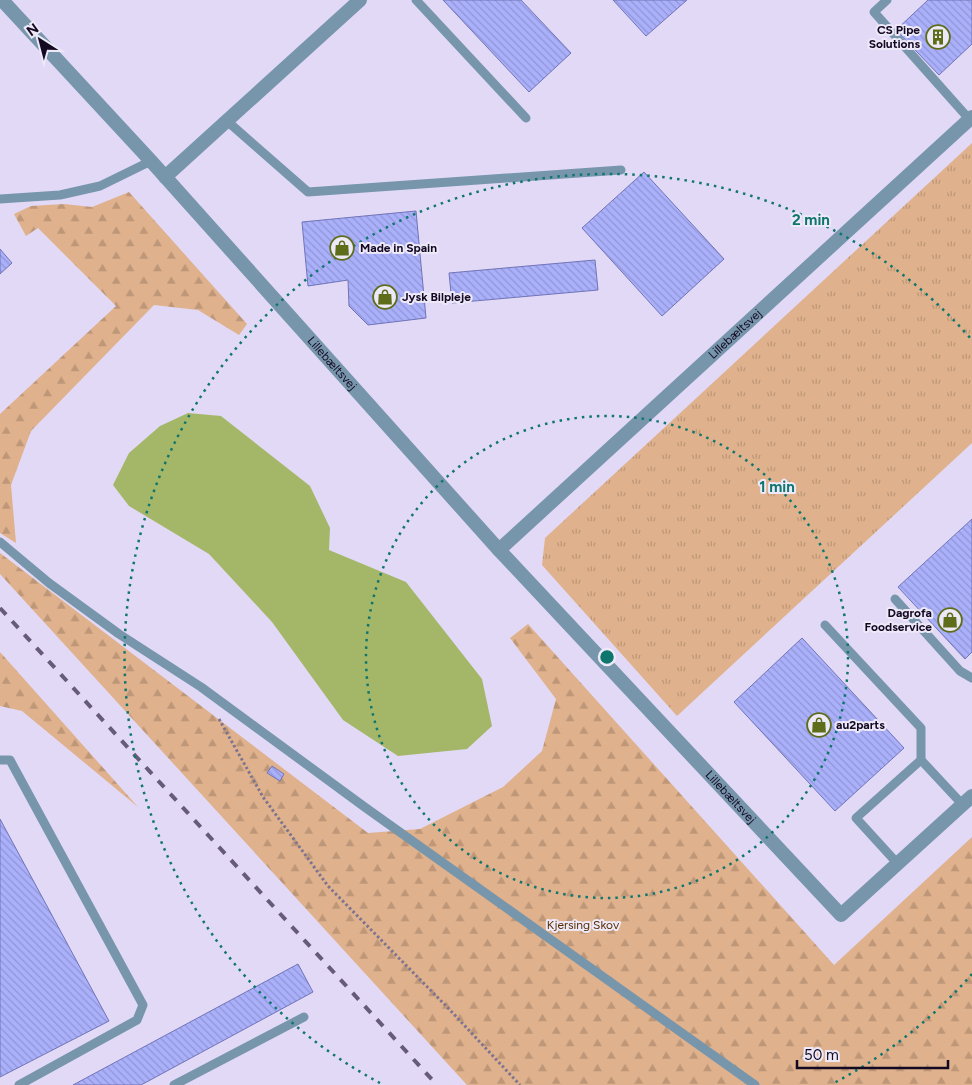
<svg xmlns="http://www.w3.org/2000/svg" width="972" height="1085" viewBox="0 0 972 1085" font-family="Figtree,sans-serif">
<defs>
<pattern id="grass-tufts" width="24" height="20" patternUnits="userSpaceOnUse" patternTransform="scale(1.25)"><rect width="24" height="20" fill="#dfb18c"/><path d="M3 7l-1-3M5 7V3M7 7l1-3M15 17l-1-3M17 17v-4M19 17l1-3" fill="none" stroke="#be9778"/></pattern>
<pattern id="forest-firs" width="22" height="20" patternUnits="userSpaceOnUse" patternTransform="scale(1.25)"><rect width="22" height="20" fill="#dfb18c"/><path d="M5 1l3.5 6h-7zM16 11l3.5 6h-7z" fill="#be9778"/></pattern>
<pattern id="building-back-hatch" width="6" height="6" patternUnits="userSpaceOnUse" patternTransform="scale(1.25)"><rect width="6" height="6" fill="#aab0fa"/><path d="M-1 5l2 2M0 0l6 6M5-1l2 2" fill="none" stroke="#9196d6"/></pattern>
</defs>
<rect width="100%" height="100%" fill="#e2d9f6"/>
<!-- grass -->
<polygon fill="url(#grass-tufts)" points="972,143 972,443 677,716 542,565 545,538"/>
<!-- forest -->
<g fill="url(#forest-firs)">
<polygon points="129,192 247,324 239,335 198,310 154,305 31,431 11,485 16,543 0,533 0,414 116,306 38,228 26,236 14,214 31,206 64,204 92,207"/>
<polygon points="0,553 368,833 420,829 503,787 542,751 556,699 510,638 528,624 834,965 972,837 972,1085 467,1085 0,574"/>
<polygon points="0,652 138,807 22,711 0,706"/>
</g>
<!-- water -->
<polygon fill="#a4b768" points="188,413 221,416 310,486 330,528 329,550 406,582 482,679 492,726 467,749 398,756 343,720 272,622 209,554 129,506 113,485 129,453 160,426"/>
<!-- building -->
<g fill="url(#building-back-hatch)" stroke="#7074b7">
<polygon points="443,0 521,0 571,53 529,92"/>
<polygon points="613,0 687,0 646,36"/>
<polygon points="928,0 972,0 972,44 939,75 896,30"/>
<polygon points="644,172 724,259 662,316 582,228"/>
<polygon points="416,211 426,318 368,325 349,306 348,280 308,286 302,222"/>
<polygon points="0,249 12,263 0,274"/>
<polygon points="595,260 598,290 452,303 449,273"/>
<polygon points="972,519 972,652 965,659 898,587"/>
<polygon points="802,638 904,748 835,811 734,702"/>
<polygon points="272,766 284,774 280,781 267,773"/>
<polygon points="0,819 109,1021 0,1077"/>
<polygon points="298,964 313,992 141,1085 73,1085"/>
</g>
<g fill="none" stroke-linecap="round" stroke-linejoin="round">
<!-- path -->
<polyline stroke="#7e748f" stroke-width="3" stroke-dasharray="2.5 2.5" stroke-linecap="butt" points="219,719 263,797 328,886 450,1010 520,1085"/>
<!-- service -->
<g stroke="#7796ac" stroke-width="9">
<polyline points="416,0 526,118"/>
<polyline points="887,0 874,12 970,120"/>
<polyline points="227,121 308,192 621,170"/>
<polyline points="0,199 60,195 100,186 151,161"/>
<polyline points="0,542 49,583 119,634 201,687 366,808 755,1085"/>
<polyline points="895,599 960,671 972,678"/>
<polyline points="825,625 921,728 921,760 856,818 897,863"/>
<polyline points="0,760 10,760 143,1005 137,1020 19,1085"/>
<polyline points="921,760 962,804"/>
<polyline points="174,1085 304,1017"/>
</g>
<!-- minor -->
<g stroke="#7796ac" stroke-width="14">
<path id="s1" d="M2,0L151,161L499,550L841,915L972,796"/>
<polyline points="165,177 360,0"/>
<path id="s2" d="M499,550L972,117"/>
</g>
<!-- rail -->
<polyline stroke="#665c77" stroke-width="4" stroke-dasharray="9 9" stroke-linecap="butt" points="0,608 437,1085"/>
</g>
<!-- distance rings -->
<g fill="none" stroke="#0f766e" stroke-width="2.5" stroke-dasharray="2.5 5">
<circle cx="607" cy="657" r="241"/>
<path d="M972 974A483 483 0 0 1 834 1083M380 1083A483 483 0 1 1 972 340"/>
</g>
<!-- icons -->
<defs>
<g id="building-ring" transform="scale(1.25)"><circle r="9.5" fill="#ede9f8" stroke="#5e6d19" stroke-width="1.5"/><path d="M-4-6H4V6H1V3H-1V6H-4ZM-2.5-4.3h1.7v1.8h-1.7ZM.8-4.3h1.7v1.8H.8ZM-2.5-1h1.7V.8h-1.7ZM.8-1h1.7V.8H.8Z" fill="#5e6d19"/></g>
<g id="shop-ring" transform="scale(1.25)"><circle r="9.5" fill="#ede9f8" stroke="#5e6d19" stroke-width="1.5"/><path d="M-5-2.5h2.3a2.7 3.5 0 0 1 5.4 0H5L5.5 6h-11ZM-1.5-2.5h3a1.5 2.3 0 0 0-3 0Z" fill="#5e6d19"/></g>
</defs>
<g fill-rule="evenodd">
<use href="#building-ring" x="938" y="37"/>
<use href="#shop-ring" x="342" y="248"/>
<use href="#shop-ring" x="385" y="297"/>
<use href="#shop-ring" x="950" y="620"/>
<use href="#shop-ring" x="819" y="725"/>
</g>
<g text-anchor="middle" stroke-width="4" stroke-linejoin="round" paint-order="stroke">
<!-- poi labels -->
<g font-size="12" font-weight="bold" fill="#130922" stroke="#ede9f8" text-anchor="start">
<text x="920" y="34" text-anchor="end">CS Pipe<tspan x="920" dy="14">Solutions</tspan></text>
<text x="360" y="252">Made in Spain</text>
<text x="402" y="301">Jysk Bilpleje</text>
<text x="932" y="617" text-anchor="end">Dagrofa<tspan x="932" dy="14">Foodservice</tspan></text>
<text x="836" y="729">au2parts</text>
</g>
<!-- street labels -->
<g font-size="12" fill="#130922" stroke="#ede9f8">
<text dy="4" stroke="none"><textPath href="#s2" startOffset="320">Lillebæltsvej</textPath></text>
<text dy="4" stroke="none"><textPath href="#s1" startOffset="491">Lillebæltsvej</textPath></text>
<text dy="4" stroke="none"><textPath href="#s1" startOffset="1080">Lillebæltsvej</textPath></text>
</g>
<!-- park labels -->
<g font-size="12" fill="#572c00" stroke="#ede9f8">
<text x="583" y="929">Kjersing Skov</text>
</g>
</g>
<circle cx="607" cy="657" r="8" fill="#0f766e" stroke="#ede9f8" stroke-width="2.5"/>
<g font-size="15" text-anchor="middle" font-weight="bold" fill="#0f766e" stroke="#ede9f8" stroke-width="4" stroke-linejoin="round" paint-order="stroke">
<text x="811" y="225">2 min</text>
<text x="777" y="492">1 min</text>
</g>
<!-- north arrow -->
<g transform="translate(40 40) rotate(324)" stroke="#ede9f8" stroke-width="4" paint-order="stroke">
<path d="M0-4L9 19L0 12L-9 19Z" fill="#130922"/>
<text y="-8" font-size="14" font-weight="bold" text-anchor="middle" fill="#130922">N</text>
</g>
<!-- scale -->
<path d="M797 1060v8h151v-8" fill="none" stroke="#130922" stroke-width="2.5"/>
<text x="804" y="1060" font-size="15" fill="#130922" stroke="#ede9f8" stroke-width="4" paint-order="stroke">50 m</text>
</svg>
